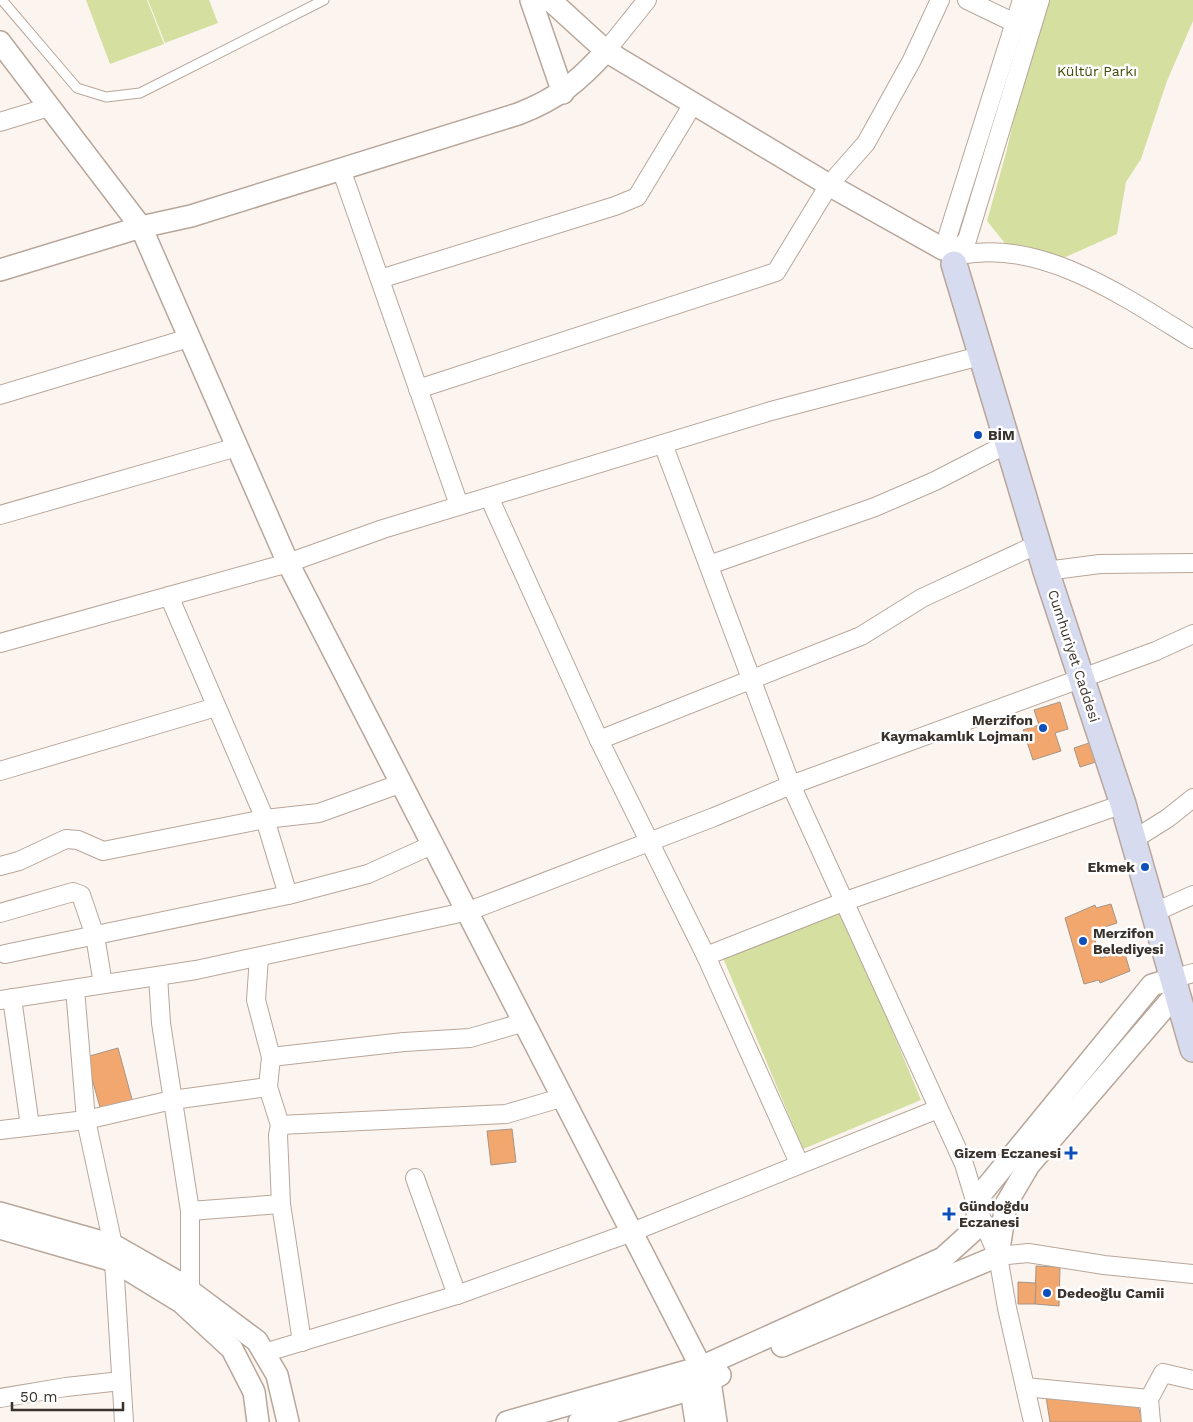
<svg xmlns="http://www.w3.org/2000/svg" width="1193" height="1422" viewBox="0 0 1193 1422" font-family="'Work Sans',sans-serif">
<rect width="100%" height="100%" fill="#fcf5ef"/>
<!-- green -->
<g fill="#d4dfa0">
<polygon points="86,0 147,0 164,44 110,64"/>
<polygon points="148,0 209,0 218,23 165,43"/>
<polygon points="1042,0 1193,0 1193,21 1167,81 1141,159 1126,182 1117,234 1059,260 1008,247 987,221 1006,153"/>
<polygon points="842,909 921,1100 803,1149 723,958"/>
</g>
<!-- building -->
<g fill="#f1a76e" stroke="#a69589">
<polygon points="1060,702 1068,729 1055,733 1061,751 1033,760 1023,730 1039,725 1034,710"/>
<polygon points="1092,742 1099,761 1080,767 1074,748"/>
<polygon points="1111,904 1117,923 1092,931 1101,958 1124,951 1130,971 1100,983 1099,980 1084,984 1065,918 1095,905 1096,908"/>
<polygon points="118,1048 133,1103 101,1111 86,1057"/>
<polygon points="512,1129 516,1162 491,1165 487,1131"/>
<polygon points="1036,1266 1060,1267 1059,1306 1035,1304"/>
<polygon points="1018,1282 1036,1283 1035,1304 1018,1304"/>
<polygon points="1046,1397 1136,1400 1143,1422 1050,1422"/>
</g>
<g fill="none" stroke-linecap="round" stroke-linejoin="round">
<!-- service casing -->
<g stroke="#b8a69a" stroke-width="11">
<polyline id="service" points="2,0 77,88 106,97 140,93 324,0"/>
</g>
<!-- minor casing -->
<g stroke="#b8a69a" stroke-width="20">
<g id="minor">
<polyline points="967,0 1023,27"/>
<polyline points="606,51 647,0"/>
<polyline points="0,122 49,107"/>
<polyline points="341,169 459,505"/>
<polyline points="948,246 948,235 1022,0"/>
<polyline points="958,249 967,240 1040,0"/>
<path d="M960,255C1042,238 1128,299 1193,339"/>
<polyline points="380,279 615,206 637,197 693,104"/>
<polyline points="418,389 776,272 829,185 866,143 912,60 940,0"/>
<polyline points="0,395 189,338"/>
<polyline points="663,444 791,785 964,1164 978,1210 998,1256 1007,1308 1033,1422"/>
<polyline points="489,497 599,740 706,956 799,1163"/>
<polyline points="0,515 237,447"/>
<polyline points="709,565 875,507 935,481 1007,444"/>
<polyline points="1046,571 1100,564 1193,563"/>
<polyline points="169,596 265,819 288,895"/>
<polyline points="0,643 288,563 383,529 771,411 980,356"/>
<polyline points="599,740 861,636 922,598 1038,544"/>
<polyline points="0,771 216,707"/>
<polyline points="1133,840 1168,818 1193,798"/>
<polyline points="0,866 19,861 66,839 78,840 103,851 265,819 319,813 402,783"/>
<polyline points="0,913 73,892 81,895 95,936 103,984"/>
<polyline points="1153,913 1193,895"/>
<polyline points="5,954 288,895 368,874 434,844"/>
<polyline points="706,956 843,902 1123,804"/>
<polyline points="259,957 256,1000 271,1057 268,1087 280,1125 278,1135 281,1204 302,1342"/>
<polyline points="158,976 161,1023 190,1211 190,1291"/>
<polyline points="1172,979 1193,973"/>
<polyline points="75,989 86,1120 113,1245"/>
<polyline points="12,998 30,1126"/>
<polyline points="0,1000 196,970 469,911 714,817 791,785 1156,651 1193,634"/>
<polyline points="271,1057 404,1042 470,1038 525,1022"/>
<polyline points="280,1125 506,1114 564,1097"/>
<polyline points="0,1130 86,1120 172,1100 268,1087"/>
<polyline points="415,1178 457,1295"/>
<polyline points="190,1211 281,1204"/>
<polyline points="998,1256 1028,1253 1104,1265 1193,1274"/>
<polyline points="114,1261 124,1422"/>
<polyline points="264,1353 457,1295 632,1232 938,1109"/>
<polyline points="1025,1387 1149,1399"/>
<polyline points="0,1398 66,1387 121,1381"/>
<polyline points="1151,1422 1149,1399 1163,1373 1193,1380"/>
</g>
</g>
<!-- tertiary casing -->
<g stroke="#b8a69a" stroke-width="24">
<g id="tertiary">
<polyline points="531,0 563,93"/>
<polyline points="550,0 606,51 829,185 943,249"/>
<polyline points="0,42 141,227 288,563 701,1367 710,1381 716,1422"/>
<path d="M0,270L141,227L191,216L518,114C557,99 578,82 606,51"/>
<polyline points="0,1213 113,1245 178,1282 257,1341 277,1375 288,1422"/>
<polyline points="0,1228 114,1261 181,1302 232,1349 254,1392 258,1422"/>
<polyline points="782,1346 998,1256 1006,1204 1029,1165 1176,994"/>
<polyline points="507,1422 701,1367 943,1258 975,1229 981,1194 1152,985 1172,979"/>
<polyline points="579,1422 696,1388 720,1375"/>
<polyline points="696,1422 693,1403 699,1377"/>
</g>
</g>
<!-- secondary casing -->
<g stroke="#b8a69a" stroke-width="28">
<polyline id="secondary" points="954,264 1046,571 1123,804 1193,1049"/>
</g>
<!-- service -->
<use href="#service" stroke="#fff" stroke-width="9"/>
<!-- minor -->
<use href="#minor" stroke="#fff" stroke-width="18"/>
<!-- tertiary -->
<use href="#tertiary" stroke="#fff" stroke-width="21"/>
<!-- secondary -->
<use href="#secondary" stroke="#d7dbef" stroke-width="25"/>
</g>
<!-- markers -->
<g fill="#0e50bb" stroke="#fff" stroke-width="2">
<circle cx="978" cy="435" r="5"/>
<circle cx="1043" cy="728" r="5"/>
<circle cx="1145" cy="867" r="5"/>
<circle cx="1083" cy="941" r="5"/>
<path d="M1068.5 1145.5h5v5h5v5h-5v5h-5v-5h-5v-5h5z"/>
<path d="M946.5 1206.5h5v5h5v5h-5v5h-5v-5h-5v-5h5z"/>
<circle cx="1047" cy="1293" r="5"/>
</g>
<g text-anchor="middle" stroke-width="5" stroke-linejoin="round" paint-order="stroke">
<!-- park labels -->
<g font-size="14" fill="#444c07" stroke="#fff">
<text x="1097" y="76">Kültür Parkı</text>
</g>
<!-- poi labels -->
<g font-size="14" font-weight="bold" fill="#39322d" stroke="#fff" text-anchor="start">
<text x="988" y="440">BİM</text>
<text x="1033" y="725" text-anchor="end">Merzifon<tspan x="1033" dy="16">Kaymakamlık Lojmanı</tspan></text>
<text x="1135" y="872" text-anchor="end">Ekmek</text>
<text x="1093" y="938">Merzifon<tspan x="1093" dy="16">Belediyesi</tspan></text>
<text x="1061" y="1158" text-anchor="end">Gizem Eczanesi</text>
<text x="959" y="1211">Gündoğdu<tspan x="959" dy="16">Eczanesi</tspan></text>
<text x="1057" y="1298">Dedeoğlu Camii</text>
</g>
<!-- street labels -->
<g font-size="14" fill="#39322d" stroke="#fff">
<text transform="translate(1074 656) rotate(72)" y="5">Cumhuriyet Caddesi</text>
</g>
</g>
<!-- scale -->
<path d="M12 1402v8h111v-8" fill="none" stroke="#39322d" stroke-width="2.5"/>
<text x="20" y="1402" font-size="15" fill="#39322d" stroke="#ffffff" stroke-width="4" paint-order="stroke">50 m</text>
</svg>
